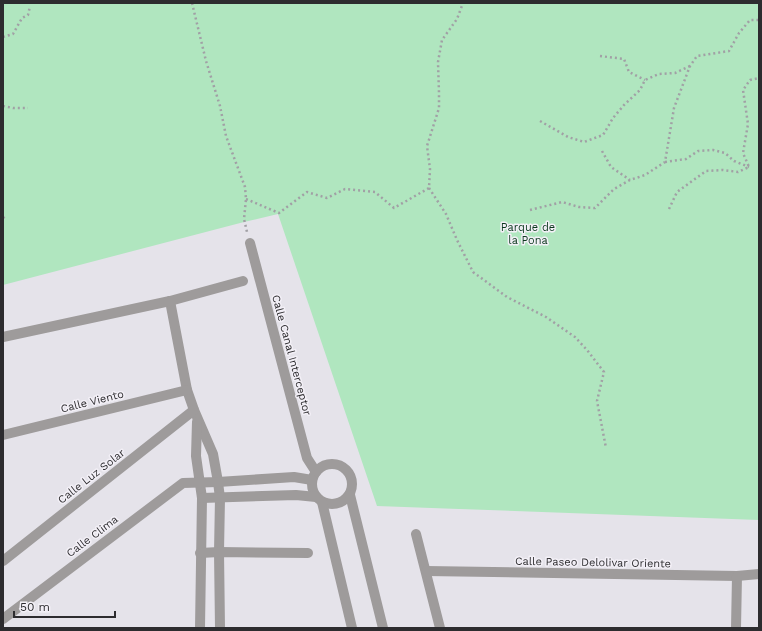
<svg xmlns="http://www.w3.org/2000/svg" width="762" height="631" viewBox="0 0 762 631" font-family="'Work Sans',sans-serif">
<rect width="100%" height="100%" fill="#e5e3ea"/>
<!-- green -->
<polygon fill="#b0e6bf" points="3,3 759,3 759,520 377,506 278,214 244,222 3,285"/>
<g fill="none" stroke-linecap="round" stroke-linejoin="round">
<!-- path -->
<g stroke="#a1a0a5" stroke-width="2.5" stroke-dasharray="2 3" stroke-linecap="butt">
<polyline points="192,3 206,61 220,106 226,136 245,187 246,199 244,219 247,232"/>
<polyline points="3,37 13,34 22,18 28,15 30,6"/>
<polyline points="600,56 624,59 629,72 645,80"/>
<polyline points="3,106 13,108 28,108"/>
<polyline points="540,121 568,137 584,142 603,135 613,118 624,105 640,90 645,80 659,74 675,73 690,66"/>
<polyline points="602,151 611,167 630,180"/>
<polyline points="665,162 686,159 698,151 713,150 725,153 734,161 749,167"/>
<polyline points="429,188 446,214 457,240 473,272 507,297 546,317 575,337 587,350 604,372 597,401 606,448"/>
<polyline points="246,199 279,213 307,192 327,198 345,189 375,192 394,208 429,188 430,169 427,146 439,108 439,93 438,62 442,40 457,19 463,3"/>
<polyline points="669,209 677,192 706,171 723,170 738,172 749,167 743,153 748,124 743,90 750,80 759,78"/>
<polyline points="530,210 562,202 579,207 595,208 614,189 630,180 645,175 665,162 674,108 690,66 697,56 729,51 739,33 750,20 759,20"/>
<polyline points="3,217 7,220"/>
</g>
<!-- street -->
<g stroke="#9e9b9b" stroke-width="10">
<polyline points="250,243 307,458 316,472"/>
<polyline points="170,301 187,390 194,410 213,454 218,482 220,498 219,552 220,628"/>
<polyline points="3,337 170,301 243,281"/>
<polyline points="197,422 196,456 202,498 200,628"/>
<polyline points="3,435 187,390"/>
<circle cx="332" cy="484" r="20"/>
<polyline points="350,495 383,628"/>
<polyline points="202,498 296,495 316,497"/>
<polyline points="322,502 352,628"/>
<polyline points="416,534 440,628"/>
<polyline points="200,553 219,552 308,553"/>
<polyline points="3,561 194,410"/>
<polyline points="426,571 737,576 759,574"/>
<polyline points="3,619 183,483 218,482 294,477 312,480"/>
<polyline points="736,628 737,576"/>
</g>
</g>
<g text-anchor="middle" stroke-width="3" stroke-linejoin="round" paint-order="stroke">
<!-- park labels -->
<g font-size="11" fill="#0c391e" stroke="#f3f0f7">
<text x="528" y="231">Parque de<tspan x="528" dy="13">la Pona</tspan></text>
</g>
<!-- street labels -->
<g font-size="11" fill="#2d2c2f" stroke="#f3f0f7">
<text transform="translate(292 355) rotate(75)" y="4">Calle Canal Interceptor</text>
<text transform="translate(92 401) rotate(-14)" y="4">Calle Viento</text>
<text transform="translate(91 476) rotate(-38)" y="4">Calle Luz Solar</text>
<text transform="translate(92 536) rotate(-37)" y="4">Calle Clima</text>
<text transform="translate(593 562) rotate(1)" y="4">Calle Paseo Delolivar Oriente</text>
</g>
</g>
<!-- border -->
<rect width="762" height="631" fill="none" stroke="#2d2c2f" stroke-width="8"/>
<!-- scale -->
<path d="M14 611v6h101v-6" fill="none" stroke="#2d2c2f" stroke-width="2"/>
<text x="20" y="611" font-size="12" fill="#2d2c2f" stroke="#f3f0f7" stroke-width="3" paint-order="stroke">50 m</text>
</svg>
